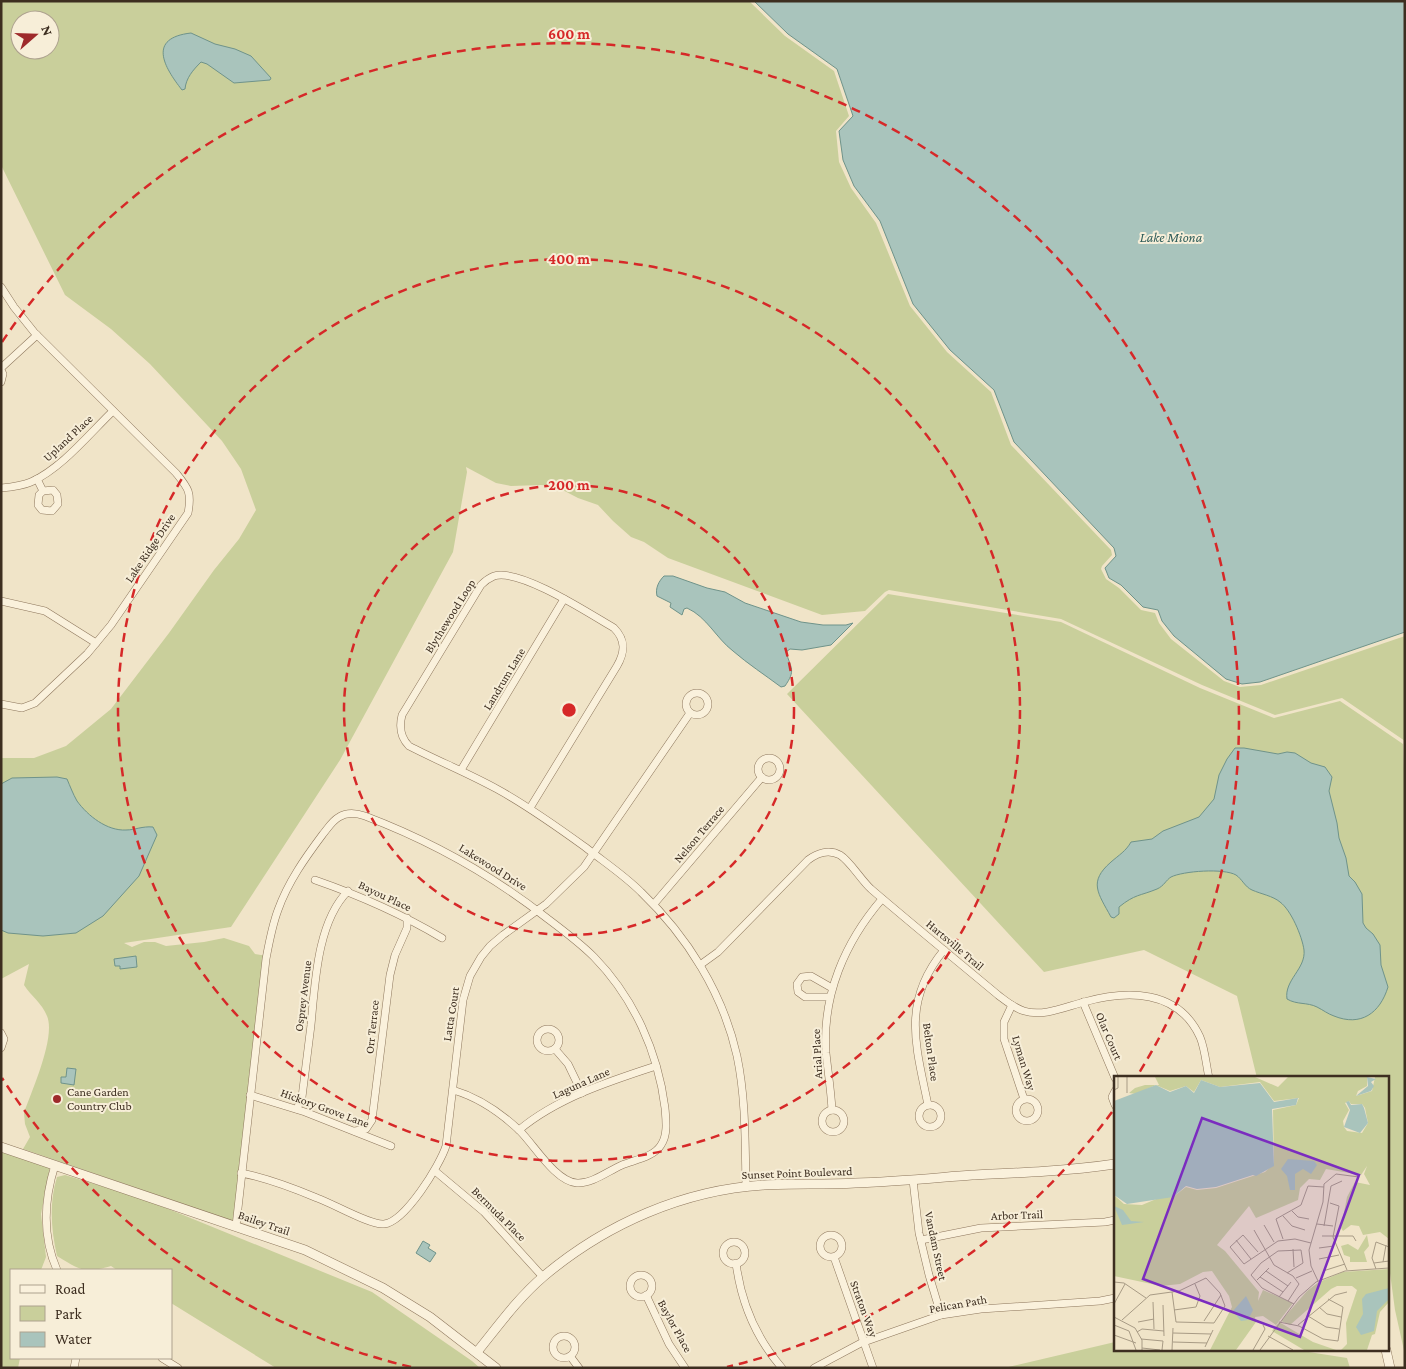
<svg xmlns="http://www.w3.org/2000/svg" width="1406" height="1369" viewBox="0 0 1406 1369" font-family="'Crimson Pro',serif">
<rect width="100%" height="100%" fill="#f0e4c8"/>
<!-- green -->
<g fill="#c9cf9b" fill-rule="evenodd">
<path d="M1,1H749L785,36L834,71L849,116L836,131L839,162L851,188L876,223L910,306L947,352L991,392L1011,445L1111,550L1112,555L1102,566L1101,569L1106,579L1119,588L1141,610L1155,613L1159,623L1171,639L1224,681L1240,687L1261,685L1405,636V741L1342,698L1275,715L1202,685L1061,619L889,590L885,592L865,611L822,615L668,558L644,542L631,537L613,521L598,505L578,498L555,486L541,485L511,486L496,483L466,467L467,472L453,552L340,760L231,927L124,943L132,947L144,942H155L166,946L204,942L224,938L249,946L255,954L267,956L236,1222L23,1149L30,1137L25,1124L24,1113C32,1090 56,1037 47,1016C42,1003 31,996 24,985L29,964L1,979V758H34L66,746L111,709L169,633L214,570L239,539L256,510L241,469L222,441L150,364L111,329L65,295L1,165ZM20,20H50V50H20Z"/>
<polygon points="888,594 1061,622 1200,688 1274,718 1340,701 1403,744 1405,794 1405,1355 1395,1310 1387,1251 1387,1078 1257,1078 1237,996 1144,950 1044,972 787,694"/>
<polygon points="1,1151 50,1167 41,1214 46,1257 41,1270 11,1270 11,1358 20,1358 18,1368 1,1368"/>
<path d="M65,1175L144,1199L372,1292L472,1361L480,1368H276L171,1303V1270H117L111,1266C84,1274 80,1270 57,1256C51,1229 49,1203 57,1177Z"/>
<polygon points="1115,1342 1115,1350 1296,1350 1347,1358 1350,1368 1004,1368"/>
</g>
<!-- water -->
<g fill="#a9c4bc" stroke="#6f938a">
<polygon points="754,1 1405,1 1405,632 1260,682 1242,684 1226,679 1174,636 1162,621 1158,610 1143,607 1121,585 1109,578 1105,568 1116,556 1114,548 1014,442 994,390 950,350 913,304 880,221 854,186 843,160 839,131 853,116 837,69 788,34"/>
<path d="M191,33L215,44L235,49L251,56L271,78L270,80L234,83L207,64L201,62C193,70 186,78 185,89L182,90C164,67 147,38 191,33Z"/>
<path d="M664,576H673L707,588L725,592L745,603L801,622L823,625H846L853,623L831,645L802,650L790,649L786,652C791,669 796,670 785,686L781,687C765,675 748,664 733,651C716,638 707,617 687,608L684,609L682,615L670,607L671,603L657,596C655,588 659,581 664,576Z"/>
<path d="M1235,748H1244L1278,754L1287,752L1295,753L1311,763L1325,767L1332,777L1329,791L1337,823L1339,838L1346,858L1349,876L1355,882L1362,894L1363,923L1366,928L1373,934L1380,945L1381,965L1388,987C1380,1013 1361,1027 1334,1016C1328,1014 1323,1010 1317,1007C1307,1002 1297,1005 1287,999C1284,980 1306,969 1304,950C1302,936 1291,910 1280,902C1273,896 1261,894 1252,890C1245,887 1242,879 1236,875C1224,868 1183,871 1171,877C1166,880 1164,886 1157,889C1140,896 1135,894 1119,907V914L1114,918L1111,917C1098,893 1088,882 1111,862C1119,855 1126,851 1131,842L1152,839L1163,831L1199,817L1214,799L1219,775L1227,759Z"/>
<path d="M57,777L67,779C70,786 73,794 77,801C88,816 107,831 126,830C135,830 142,826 153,827L157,835L139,876L103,916L76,933L43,936L8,933L1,930V784L12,778Z"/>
<polygon points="136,956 137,967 120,969 120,966 115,966 114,959"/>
<polygon points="67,1068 76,1069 74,1085 61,1083 61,1077 66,1077"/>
<polygon points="423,1241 430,1245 428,1248 436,1253 430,1262 416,1253"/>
</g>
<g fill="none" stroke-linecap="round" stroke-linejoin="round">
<!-- minor casing -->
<g stroke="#8d765c" stroke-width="8">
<g id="minor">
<path d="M1,287L14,307L34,332L176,473C188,488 192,492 188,513L111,625L87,654L35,703L22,708L1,704"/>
<polyline points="1,368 37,335"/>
<polyline points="1,370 3,374 1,382"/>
<polyline points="37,479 43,491 53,490 57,495 58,504 52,511 42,510 38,505 39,495 43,491"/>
<path d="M1,488C12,487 22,486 31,482C62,468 89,434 113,411"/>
<polyline points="1,601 45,611 96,643"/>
<circle cx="697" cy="704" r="11"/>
<circle cx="769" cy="769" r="11"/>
<polyline points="461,770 564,599"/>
<path d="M530,808L617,666C625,652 626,640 614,628C590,614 520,568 494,576C489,578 485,581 481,585L402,715C399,727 400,737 409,746C438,761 468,773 497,789C528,806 556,826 585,847C604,862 624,875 641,892C687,936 723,993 737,1056C746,1099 745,1143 746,1187"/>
<path d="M315,880C361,896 400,913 442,938"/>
<polyline points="654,904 762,777"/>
<path d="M700,965L718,952L808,860C817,853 829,849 840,855C850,861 861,880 871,889C913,925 956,960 998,995C1006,1001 1014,1008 1024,1011C1043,1017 1065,1007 1084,1002C1127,990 1178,989 1200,1037C1205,1049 1206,1064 1209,1078"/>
<polyline points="829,997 805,997 798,992 797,984 802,977 811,976 832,988"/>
<polyline points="1083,1002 1115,1078"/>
<polyline points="1012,1005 1004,1022 1004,1039 1024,1099"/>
<circle cx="548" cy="1040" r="11"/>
<polyline points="1,1033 4,1039 1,1048"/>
<polyline points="555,1049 568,1064 582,1093"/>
<polyline points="1115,1091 1112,1097 1115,1105"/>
<polyline points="250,1095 305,1112 391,1146"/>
<circle cx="1027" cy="1110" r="11"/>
<circle cx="930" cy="1116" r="11"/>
<path d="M928,1105C916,1046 901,1002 944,950"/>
<path d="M297,1109L302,1097C305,1073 308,1049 311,1025C315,984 317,922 348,891"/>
<circle cx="833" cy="1121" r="11"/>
<path d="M832,1110C831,1091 828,1072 826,1053C822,995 845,942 882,899"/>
<path d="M519,1130C557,1098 610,1081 656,1066"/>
<polyline points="355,1131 366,1129 372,1120 390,975 395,955 407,928 407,918"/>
<path d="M55,1165C44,1200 42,1236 57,1270"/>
<polyline points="435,1171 484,1212 543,1277"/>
<path d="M241,1173C267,1178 293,1188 317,1198C332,1203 371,1226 384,1224C405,1222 440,1165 446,1146L463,1000L470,976L481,957L490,946L503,935L546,904L584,867L690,713"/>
<polyline points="913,1180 919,1233 929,1275 941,1315"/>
<path d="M236,1226L266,959C269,943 272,926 278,910C288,882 305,858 323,834C328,828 332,821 339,817C347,812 356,813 365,816C431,841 492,875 548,919C564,931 580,943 594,957C634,998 658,1052 665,1108C666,1120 668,1135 661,1145C654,1157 634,1160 622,1165C608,1171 592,1184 577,1183C556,1182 534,1145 520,1131C501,1113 477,1097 453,1090"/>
<circle cx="831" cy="1246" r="11"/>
<polyline points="921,1240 981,1228 1105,1222 1115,1220"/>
<circle cx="734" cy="1253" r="11"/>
<polyline points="834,1257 873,1368"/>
<path d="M736,1263C741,1302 756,1338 782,1368"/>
<circle cx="641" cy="1286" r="11"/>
<polyline points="646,1295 669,1344 685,1368"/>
<circle cx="564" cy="1347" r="11"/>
<polyline points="570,1356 579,1368"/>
<polyline points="162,1358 178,1368"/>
<polyline points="74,1368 76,1358"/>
<polyline points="814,1368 861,1343 941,1315 981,1309 1100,1301 1115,1298"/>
</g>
</g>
<!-- tertiary casing -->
<g stroke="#8d765c" stroke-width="10">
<g id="tertiary">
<polyline points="1,1147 305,1250 383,1288 430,1317 496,1368"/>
<polyline points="1386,1350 1390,1368"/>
<path d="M477,1352C498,1326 518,1298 544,1276C606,1224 683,1190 764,1185C794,1183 825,1185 855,1183C894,1182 933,1178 972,1175C1019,1173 1068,1171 1115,1164"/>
</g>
</g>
<!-- minor -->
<use href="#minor" stroke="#faf1dc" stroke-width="7"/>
<!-- tertiary -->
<use href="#tertiary" stroke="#faf1dc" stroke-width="9"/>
</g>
<!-- distance rings -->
<g fill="none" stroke="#d62828" stroke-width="2.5" stroke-dasharray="9 6">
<circle cx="569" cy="710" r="225"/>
<circle cx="569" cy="710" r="451"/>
<path d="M1112 1112A676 676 0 0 1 727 1367M411 1367A676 676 0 0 1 2 1078M2 342A676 676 0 0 1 1139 1073"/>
</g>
<!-- markers -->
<circle fill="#9e2a2b" stroke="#f7eed8" stroke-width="2" cx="57" cy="1099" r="5"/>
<g text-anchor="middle" stroke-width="4" stroke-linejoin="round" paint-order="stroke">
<!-- street labels -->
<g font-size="12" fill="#3d2e20" stroke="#f7eed8">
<text transform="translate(68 438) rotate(-43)" y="4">Upland Place</text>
<text transform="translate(150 548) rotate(-56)" y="4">Lake Ridge Drive</text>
<text transform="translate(450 616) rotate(-58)" y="4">Blythewood Loop</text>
<text transform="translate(504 679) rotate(-59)" y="4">Landrum Lane</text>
<text transform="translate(699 834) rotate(-50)" y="4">Nelson Terrace</text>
<text transform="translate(493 867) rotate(32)" y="4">Lakewood Drive</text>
<text transform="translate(385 896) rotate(25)" y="4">Bayou Place</text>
<text transform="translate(955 945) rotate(40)" y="4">Hartsville Trail</text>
<text transform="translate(303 996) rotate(-83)" y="4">Osprey Avenue</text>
<text transform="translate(451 1014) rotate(-81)" y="4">Latta Court</text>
<text transform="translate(372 1027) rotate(-84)" y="4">Orr Terrace</text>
<text transform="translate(1109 1036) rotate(67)" y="4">Olar Court</text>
<text transform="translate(931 1052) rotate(82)" y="4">Belton Place</text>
<text transform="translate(817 1054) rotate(-93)" y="4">Arial Place</text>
<text transform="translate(1024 1063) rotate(73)" y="4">Lyman Way</text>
<text transform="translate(581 1083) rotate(-24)" y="4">Laguna Lane</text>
<text transform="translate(325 1108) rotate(20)" y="4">Hickory Grove Lane</text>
<text transform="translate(797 1173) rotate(-2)" y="4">Sunset Point Boulevard</text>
<text transform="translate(499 1214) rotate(45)" y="4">Bermuda Place</text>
<text transform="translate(1017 1215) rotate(-2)" y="4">Arbor Trail</text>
<text transform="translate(264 1223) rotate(19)" y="4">Bailey Trail</text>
<text transform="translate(936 1246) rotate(78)" y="4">Vandam Street</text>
<text transform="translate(958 1304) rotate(-10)" y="4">Pelican Path</text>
<text transform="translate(864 1309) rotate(70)" y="4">Straton Way</text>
<text transform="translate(675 1326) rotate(61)" y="4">Baylor Place</text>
</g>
<!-- poi labels -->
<g font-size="12" fill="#3d2e20" stroke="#f7eed8" text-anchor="start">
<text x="67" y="1096">Cane Garden<tspan x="67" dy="14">Country Club</tspan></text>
</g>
<!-- water labels -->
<g font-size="14" font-style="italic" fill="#2f5d5a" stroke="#f7eed8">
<text x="1171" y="242">Lake Miona</text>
</g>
</g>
<!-- overview -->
<g transform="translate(1114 1076)">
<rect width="275" height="275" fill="#f0e4c8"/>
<path d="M41,1H141L164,11L174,1H253V10L244,15L242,20L258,15L261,1H275V163L266,156L249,159L245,150L237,149L229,155L227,152L233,121L241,106L256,109L250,98L253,90L247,99L212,93L206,104L195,103L186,112L184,124L142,142L135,130L103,169L111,175L145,216L144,225L149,214L179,227L162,249L149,240L141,241L142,246L122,274H96L118,231L115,220L98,195L89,196L66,208L47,210L0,200V119L10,128L28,129L47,121H59L72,111L83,114L102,112L151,96L160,87L159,34L182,29L185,22L160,25L146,6L106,11L87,4L80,16L72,10L56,15L42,9L22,18L15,17L21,12L31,9H45ZM235,25L237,28H248L251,32L254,47L248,57L233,55L230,51L229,45L235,34L231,27ZM253,159L255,170L250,176L253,186H236V181L230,179L227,170L234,168L244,174ZM275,193V226L266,236L261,258L258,259L253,274H227L233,268L232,247L243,214L238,210H223L217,213L176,249L167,245L193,215L205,206L229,196ZM165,246L199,266L222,274H190L158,255Z" fill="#c9cf9b" fill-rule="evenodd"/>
<path d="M253,1L262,3L257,6L260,10L257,15L242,20L254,10ZM87,4L106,11L146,7L160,26L184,22L182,29L158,33L160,90L142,100L139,99L102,111L83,113L72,110L59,121L13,128L0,119V25L42,9L56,16L72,10L80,17ZM235,25L237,29L248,28L250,32L254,47L246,57L230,51L236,34L232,26ZM174,83L200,85L203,89L197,98L189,93L181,98V114H176L173,100L167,93ZM0,130L9,134L17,145L30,146L8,149ZM275,212V223L263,235L260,255L247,259L242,251L249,238L248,223L252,218ZM132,220L139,234L134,244L127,245L119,235Z" fill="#a9c4bc"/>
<path fill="none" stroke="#a89b85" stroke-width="1" d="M13,1V17M0,14L4,12V1M216,127L225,130L219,161L233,194M178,135L184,141L195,143M169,140L178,150L191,154M203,148L219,150M150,149L160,166M210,150L217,110L228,105M140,154L160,189L179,200L185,208L174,225M208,160H239L242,165M169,163L162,143L187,129L194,110L210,111M122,164L137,183M205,172L220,170M179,173L180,191M144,176L129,159L116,171L130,188L164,165L181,163L197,167M205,183L225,179M269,186L272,169M260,187L275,185M262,193L258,182L262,166L275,171M152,195L174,210M209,195L231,188M173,197L189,187L187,174L164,175L147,187L137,199L148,212L180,228M146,201L169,216M182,202L198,195M143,204L155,192M204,205L197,190L195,174L209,126L210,108L222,98L245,101M0,206L10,207L32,222M165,221L177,206M39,226L40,253M0,228L11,208M49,229L50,260M205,231L213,238L227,241M60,234L82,231L86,220L81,208M194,240L212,251L225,253M0,241L21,252L28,264V274M8,244L36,219L65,215L92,202L106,217L111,230L100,247L62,246L58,216M90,245L107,219M24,246L40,243M165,246L185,250L209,263L224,265L229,231L214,223M0,249L15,255L22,274M184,249L221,219L233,216M23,256L28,253L50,255M59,257L97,258M0,259L22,267M154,260L179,274M27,263L49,265L48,274M59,266L93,267M91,271L99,254M28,272L46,274M58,274L59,252M139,274L151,253L149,249M146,274L185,221L202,206L231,195L275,192"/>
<path fill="#7b2cbf" fill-opacity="0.15" stroke="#7b2cbf" stroke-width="2.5" d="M88,42L245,99L186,261L29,203Z"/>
<rect width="275" height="275" fill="none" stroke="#3d2e20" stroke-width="2.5"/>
</g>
<circle cx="569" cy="710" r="8" fill="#d62828" stroke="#f7eed8" stroke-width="2.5"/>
<g font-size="15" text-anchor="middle" font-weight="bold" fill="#d62828" stroke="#f7eed8" stroke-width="4" stroke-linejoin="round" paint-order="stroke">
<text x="569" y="39">600 m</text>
<text x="569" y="264">400 m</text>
<text x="569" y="490">200 m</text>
</g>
<!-- border -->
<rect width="1406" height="1369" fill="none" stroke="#3d2e20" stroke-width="5"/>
<!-- legend -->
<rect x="10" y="1269" width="162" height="90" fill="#f7eed8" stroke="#ada18e"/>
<rect x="20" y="1285" width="25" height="8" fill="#faf1dc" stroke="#ada18e"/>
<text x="55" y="1294" font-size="15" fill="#3d2e20">Road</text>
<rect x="20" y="1306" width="25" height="15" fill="#c9cf9b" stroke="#ada18e"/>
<text x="55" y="1319" font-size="15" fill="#3d2e20">Park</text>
<rect x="20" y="1332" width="25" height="15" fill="#a9c4bc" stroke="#ada18e"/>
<text x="55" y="1344" font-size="15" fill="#3d2e20">Water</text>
<!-- north arrow -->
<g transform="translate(35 35) rotate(70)"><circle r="24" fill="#f7eed8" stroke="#ada18e"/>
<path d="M0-4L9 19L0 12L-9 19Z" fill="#9e2a2b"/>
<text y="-8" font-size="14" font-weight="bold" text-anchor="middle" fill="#3d2e20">N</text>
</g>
</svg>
